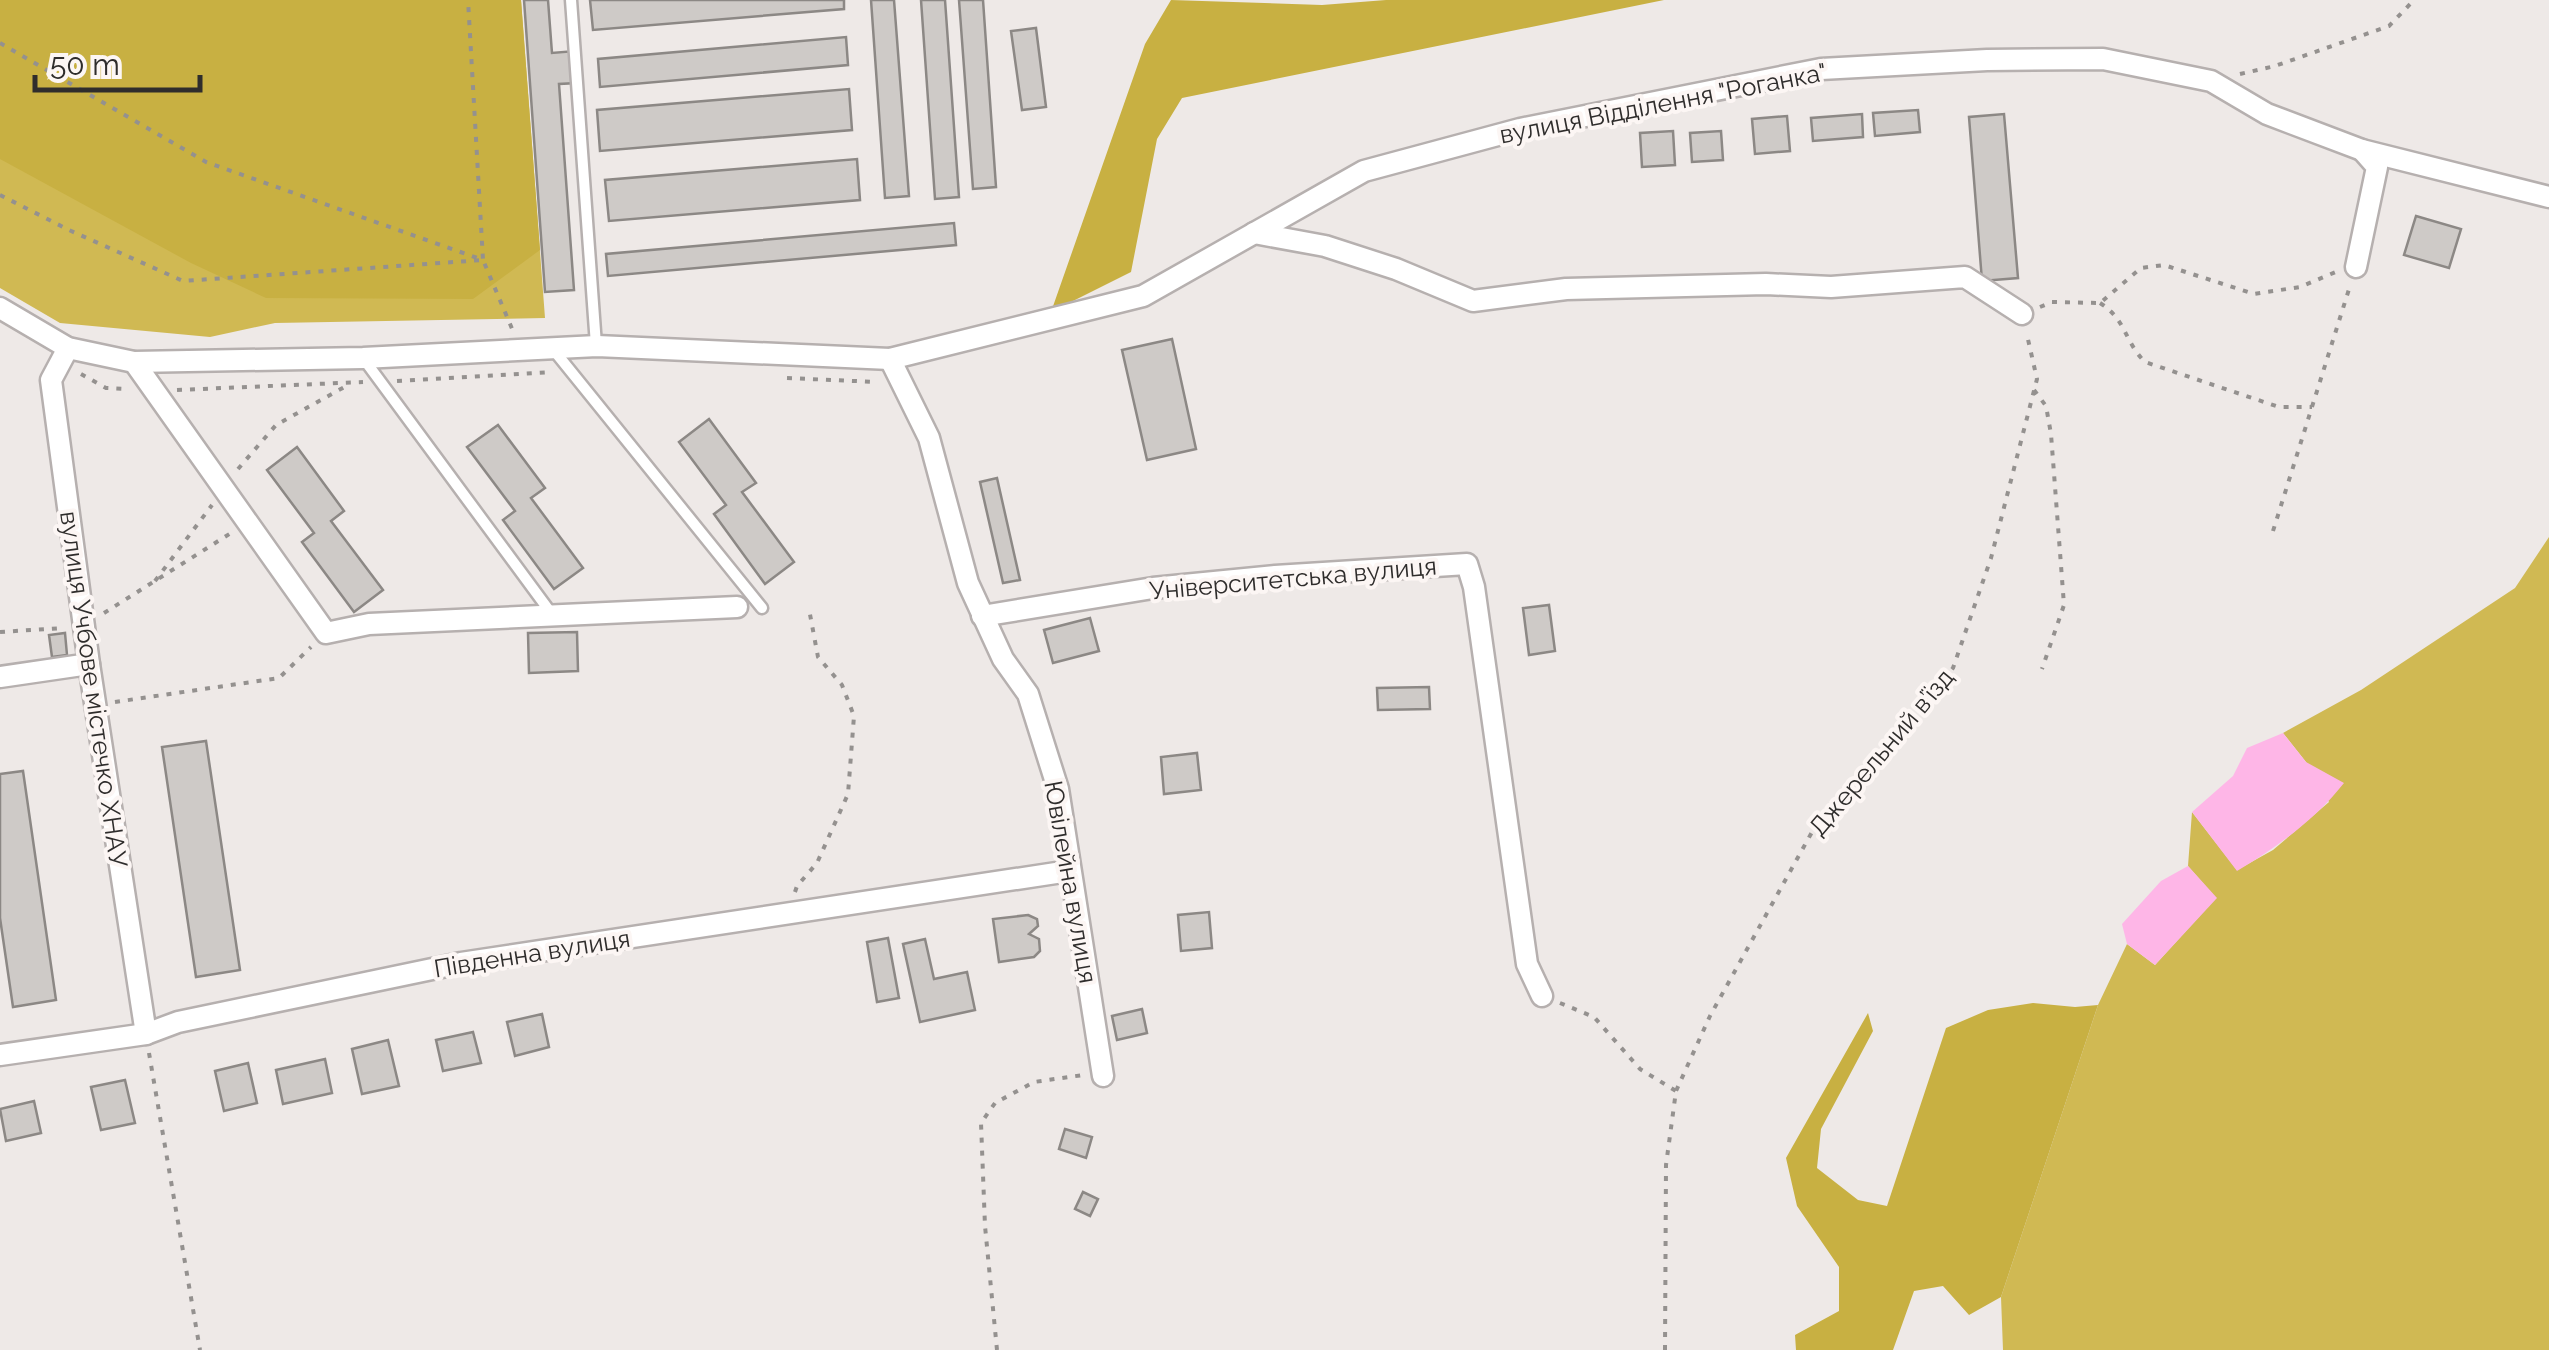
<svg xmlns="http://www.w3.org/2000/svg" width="2549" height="1350" viewBox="0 0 2549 1350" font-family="Raleway,sans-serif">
<rect width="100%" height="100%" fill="#eee9e7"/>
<!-- green -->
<g fill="#d0b953">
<polygon points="0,0 521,0 545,318 275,323 210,337 60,323 0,288"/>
<polygon points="2549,537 2549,1350 2003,1350 2001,1297 2098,1005 2127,944 2155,965 2216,898 2188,866 2192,812 2237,870 2273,850 2329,802 2306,762 2283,733 2361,690 2515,588"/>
</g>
<!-- forest -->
<g fill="#c8b042">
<polygon points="0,0 521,0 540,250 473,299 266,298 191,263 0,159"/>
<polygon points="1171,0 1322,5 1386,0 1664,0 1182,98 1157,139 1131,272 1051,312 1145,44"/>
<polygon points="2033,1003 2075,1007 2098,1005 2001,1297 1969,1315 1943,1286 1914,1291 1893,1350 1796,1350 1795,1335 1839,1311 1839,1267 1797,1206 1786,1158 1868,1013 1873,1031 1821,1129 1817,1168 1858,1200 1887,1206 1946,1028 1988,1010"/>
</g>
<!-- water -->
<g fill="#feb6e7">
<path d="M2283,733L2306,762L2344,783C2315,820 2277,847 2237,871L2192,812L2233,776L2247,748Z"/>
<polygon points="2188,866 2217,898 2155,965 2127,944 2122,924 2161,881"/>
</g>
<!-- building -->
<g fill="#cecac7" stroke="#8c8885" stroke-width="2.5">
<polygon points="524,0 548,0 552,53 575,51 577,83 559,84 574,290 545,292"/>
<polygon points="590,0 844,0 844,9 593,30"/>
<polygon points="871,0 894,0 909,196 885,198"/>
<polygon points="921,0 945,0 959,197 935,199"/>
<polygon points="959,0 983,0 996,187 973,189"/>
<polygon points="1036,28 1046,107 1022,110 1011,31"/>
<polygon points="846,37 848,65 600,87 598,59"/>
<polygon points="849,89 852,130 600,151 597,110"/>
<polygon points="1918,110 1920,132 1875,136 1873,113"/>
<polygon points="1862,114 1863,137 1813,141 1811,118"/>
<polygon points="2004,114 2018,278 1982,281 1969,117"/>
<polygon points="1787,116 1790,151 1755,154 1752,119"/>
<polygon points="1673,131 1675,165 1642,167 1640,133"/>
<polygon points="1721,131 1723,160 1692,162 1690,133"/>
<polygon points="857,159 860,200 609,221 605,180"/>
<polygon points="2416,216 2461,229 2449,268 2404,255"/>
<polygon points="954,223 956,245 608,276 606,254"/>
<polygon points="1172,339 1196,449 1147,460 1122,350"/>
<polygon points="709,419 756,483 742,492 794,562 765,584 714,514 726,505 679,442"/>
<polygon points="498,425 545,488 531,498 583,568 554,589 503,520 515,511 467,447"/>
<polygon points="297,447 344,511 331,521 383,590 354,612 302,542 314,533 267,470"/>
<polygon points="997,478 1020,580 1003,583 980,482"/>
<polygon points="1549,605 1555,651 1529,655 1523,608"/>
<polygon points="1090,618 1099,651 1053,663 1044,630"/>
<polygon points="577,632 578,671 529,673 528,633"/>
<polygon points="65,633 67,655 52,657 49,635"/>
<polygon points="1429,687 1430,709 1378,710 1377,688"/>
<polygon points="206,741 240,970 196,977 162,747"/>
<polygon points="1197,753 1201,790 1164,794 1161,757"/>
<polygon points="23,771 56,1000 13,1007 0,918 0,774"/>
<polygon points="1209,912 1212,948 1181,951 1178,915"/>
<polygon points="1028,915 1037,919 1038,926 1029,934 1039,939 1040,951 1034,957 999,962 993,919"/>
<polygon points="888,938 899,998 877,1002 867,942"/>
<polygon points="925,939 934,979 967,972 975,1010 920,1022 903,944"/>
<polygon points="1142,1009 1147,1033 1117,1040 1112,1016"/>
<polygon points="542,1014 549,1047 515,1056 507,1022"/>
<polygon points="473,1032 481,1063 443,1071 436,1040"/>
<polygon points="388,1040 399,1086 362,1094 352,1049"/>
<polygon points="325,1059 332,1093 283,1104 276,1070"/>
<polygon points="248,1063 257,1103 224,1111 215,1071"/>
<polygon points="125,1080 135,1123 101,1130 91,1087"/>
<polygon points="34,1101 41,1133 6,1141 0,1109"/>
<polygon points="1065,1129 1092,1137 1086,1158 1059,1149"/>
<polygon points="1083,1192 1098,1199 1090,1216 1075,1209"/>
</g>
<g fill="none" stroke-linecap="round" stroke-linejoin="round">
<!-- lane casing -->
<g stroke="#b6b0af" stroke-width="15">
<g id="lane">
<polyline points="571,0 596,345"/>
<polyline points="552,348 762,608"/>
<polyline points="363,358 551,613"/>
</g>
</g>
<!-- street casing -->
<g stroke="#b6b0af" stroke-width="25">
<g id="street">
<polyline points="1254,233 1325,246 1396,269 1473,301 1566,289 1766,284 1831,287 1965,277 2022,314"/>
<polyline points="2356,267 2377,167 2362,150"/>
<polyline points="0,308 68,348 134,362 363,358 597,346 890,359 1143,296 1364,171 1520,129 1821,69 1987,60 2103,59 2211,81 2267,114 2362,150 2549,197"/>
<polyline points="68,348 51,380 89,664 146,1034"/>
<polyline points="890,359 929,438 968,583 1003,659 1028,694 1058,789 1103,1076"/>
<polyline points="134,362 326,633 369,624 737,607"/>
<polyline points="982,616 1153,588 1275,576 1467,564 1474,587 1527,964 1542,996"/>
<polyline points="0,677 89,664"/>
<polyline points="0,1055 146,1034 178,1022 461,963 1069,871"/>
</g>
</g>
<!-- path -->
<g stroke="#94918f" stroke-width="4" stroke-dasharray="5 8" stroke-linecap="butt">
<polyline points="0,43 206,162 483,260 468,0"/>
<polyline points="2240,74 2275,66 2389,26 2414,0"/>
<polyline points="0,195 69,230 183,281 483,260 513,331"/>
<path d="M2100,303C2126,319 2124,341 2145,362L2279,407H2312"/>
<polyline points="2040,307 2052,302 2100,303 2141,268 2164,265 2254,294 2300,287 2338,271"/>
<polyline points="81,374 106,388 128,389"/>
<polyline points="787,378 877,382"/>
<polyline points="397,381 552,372"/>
<polyline points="177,390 363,382"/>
<polyline points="2034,390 2046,406 2051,434 2064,605 2042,669"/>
<polyline points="238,469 276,425 348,385"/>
<polyline points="2273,531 2350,286"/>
<polyline points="155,581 212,505"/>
<polyline points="104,613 231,533"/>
<polyline points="0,632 63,628"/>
<polyline points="115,702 279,678 311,647"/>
<polyline points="795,892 797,886 817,863 848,794 854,716 842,685 818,657 809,609"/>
<polyline points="1560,1003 1594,1017 1640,1069 1676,1091"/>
<polyline points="149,1053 200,1350"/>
<polyline points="997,1350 985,1226 981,1123 995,1103 1034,1082 1083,1075"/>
<polyline points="1665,1350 1666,1165 1676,1091 1710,1016 1812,832 1953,668 1991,558 2037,379 2027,335"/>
</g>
<!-- lane -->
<use href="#lane" stroke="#fff" stroke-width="10"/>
<!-- street -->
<use href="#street" stroke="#fff" stroke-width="20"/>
</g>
<g text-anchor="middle" stroke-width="8" stroke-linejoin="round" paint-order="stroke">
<!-- street labels -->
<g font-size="25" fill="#2f2d2c" stroke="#fcf6f4">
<text transform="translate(1663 103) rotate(-11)" y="9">вулиця Відділення "Роганка"</text>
<text transform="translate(1293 578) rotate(-5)" y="9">Університетська вулиця</text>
<text transform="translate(94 689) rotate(82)" y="9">вулиця Учбове містечко ХНАУ</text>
<text transform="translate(1881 752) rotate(-50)" y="9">Джерельний в’їзд</text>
<text transform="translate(1071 882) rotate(80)" y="9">Ювілейна вулиця</text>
<text transform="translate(532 953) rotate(-9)" y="9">Південна вулиця</text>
</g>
</g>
<!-- scale -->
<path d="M35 75v15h165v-15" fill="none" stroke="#2f2d2c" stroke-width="5"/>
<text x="50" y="75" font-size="30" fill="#2f2d2c" stroke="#fcf6f4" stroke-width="8" paint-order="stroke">50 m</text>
</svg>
